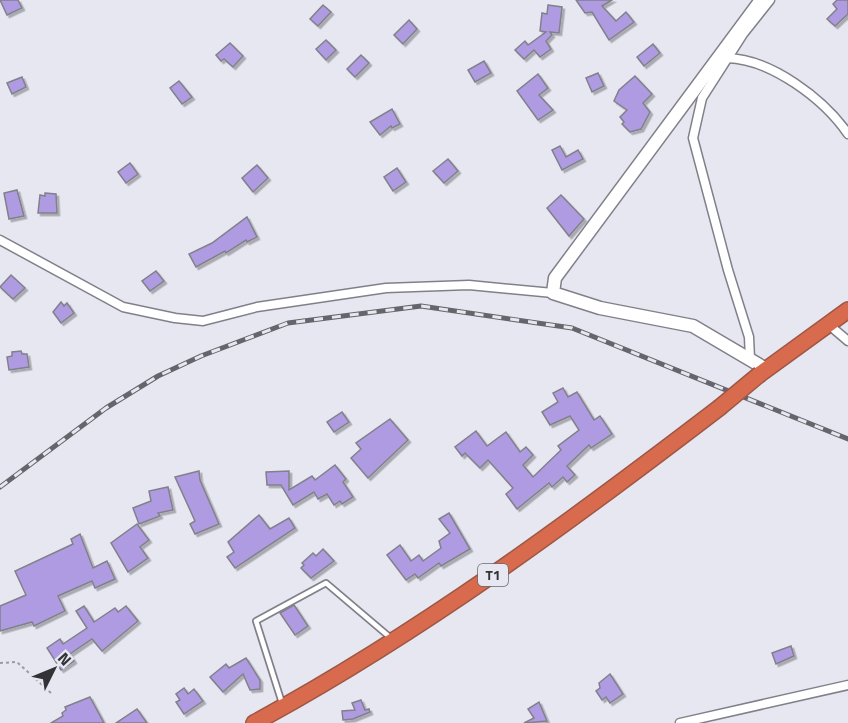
<svg xmlns="http://www.w3.org/2000/svg" width="848" height="723" viewBox="0 0 848 723" font-family="'Titillium Web',sans-serif">
<defs>
<filter id="shadow"><feDropShadow dx="2.5" dy="2.5" stdDeviation="0" flood-color="#0004"/></filter>
</defs>
<rect width="100%" height="100%" fill="#e7e7f1"/>
<!-- building -->
<g fill="#af9be2" stroke="#82808a" stroke-width="1.5" filter="url(#shadow)">
<polygon points="0,0 18,0 22,8 7,15"/>
<polygon points="576,0 612,0 602,6 616,21 626,12 634,22 609,40 592,12 585,13"/>
<polygon points="837,0 848,0 848,14 835,26 827,19 837,9 833,4"/>
<polygon points="323,5 331,12 318,26 310,19"/>
<polygon points="548,5 562,7 559,33 550,32 552,35 546,41 551,49 540,57 534,50 524,59 515,50 525,41 528,45 546,32 540,31 542,13 547,14"/>
<polygon points="409,20 417,29 403,44 394,35"/>
<polygon points="326,40 336,50 326,60 316,49"/>
<polygon points="230,43 243,56 233,67 224,59 221,61 216,55"/>
<polygon points="653,44 660,53 644,66 637,57"/>
<polygon points="361,55 369,63 355,77 347,69"/>
<polygon points="484,61 491,73 475,82 468,70"/>
<polygon points="598,73 604,86 592,92 586,78"/>
<polygon points="538,74 548,88 539,95 553,110 538,120 517,91"/>
<polygon points="635,76 652,94 643,103 650,112 641,129 630,132 622,124 624,122 620,117 627,110 614,101 619,90"/>
<polygon points="22,77 26,87 12,94 7,83"/>
<polygon points="179,81 192,97 182,104 170,88"/>
<polygon points="392,109 400,124 392,128 391,126 380,135 370,122"/>
<polygon points="560,146 566,157 578,150 583,159 562,170 552,150"/>
<polygon points="448,159 458,171 444,183 433,171"/>
<polygon points="130,163 138,174 126,183 118,172"/>
<polygon points="257,165 268,178 253,192 242,178"/>
<polygon points="397,168 406,182 393,191 384,177"/>
<polygon points="17,190 24,216 9,219 4,193"/>
<polygon points="45,193 56,194 57,213 38,213 40,195 45,196"/>
<polygon points="561,195 584,219 569,236 547,208"/>
<polygon points="247,217 257,237 247,242 246,240 226,253 225,251 196,267 189,254 212,243"/>
<polygon points="156,271 164,281 150,291 142,281"/>
<polygon points="11,275 25,288 13,299 0,287"/>
<polygon points="61,302 64,306 67,303 74,313 61,323 53,312"/>
<polygon points="21,351 22,354 27,354 29,367 9,370 7,357 12,356 12,352"/>
<polygon points="563,388 568,397 577,392 594,420 600,416 612,434 591,448 589,445 567,466 575,475 567,482 563,477 552,487 549,483 517,509 506,494 513,488 488,460 480,468 465,453 462,456 455,447 476,431 487,446 506,432 520,452 526,447 533,455 523,465 533,477 561,450 558,446 579,430 570,416 550,425 542,412 558,402 553,393"/>
<polygon points="342,412 349,422 334,432 327,422"/>
<polygon points="390,419 408,440 368,478 351,458 361,449 356,443"/>
<polygon points="335,465 346,479 343,482 353,497 342,504 340,501 334,505 327,494 318,499 314,492 293,505 281,485 267,485 266,472 289,471 289,490 312,476 315,480"/>
<polygon points="199,471 200,480 219,524 195,534 190,524 195,521 175,477"/>
<polygon points="168,487 173,510 158,513 160,516 139,524 133,508 151,501 149,491"/>
<polygon points="449,513 470,549 441,566 439,563 418,578 415,574 406,580 387,555 400,545 411,561 419,555 423,561 441,548 439,541 450,533 439,519"/>
<polygon points="259,515 270,529 289,518 295,528 235,568 227,557 234,552 228,542"/>
<polygon points="137,524 149,540 140,547 148,558 128,572 111,543"/>
<polygon points="80,534 93,568 107,561 115,579 95,588 92,581 58,596 65,611 34,626 32,622 0,631 0,606 26,595 15,571 73,544 71,539"/>
<polygon points="323,549 334,561 311,578 301,568 304,565 302,563 313,553 316,556"/>
<polygon points="294,605 308,626 295,635 280,613"/>
<polygon points="84,606 94,622 115,608 118,612 126,606 138,621 102,651 92,639 70,654 74,661 61,670 47,648 60,639 63,644 87,628 76,611"/>
<polygon points="791,646 794,656 776,664 772,653"/>
<polygon points="246,658 260,680 260,689 250,690 243,674 223,692 210,677 226,664 229,668"/>
<polygon points="610,674 623,694 610,703 606,697 602,700 596,691 600,688 599,683"/>
<polygon points="184,688 188,694 194,689 203,701 184,714 176,702 180,700 176,694"/>
<polygon points="90,697 104,723 51,723 63,716 62,713 66,710 65,707"/>
<polygon points="361,700 365,710 369,709 370,712 353,719 343,720 342,711 355,710 352,703"/>
<polygon points="539,702 547,721 524,723 534,718 528,709"/>
<polygon points="137,709 147,723 116,723"/>
</g>
<g fill="none" stroke-linecap="round" stroke-linejoin="round">
<!-- lane casing -->
<g stroke="#81808a" stroke-width="8">
<polyline id="lane" points="282,703 256,621 326,583 392,639"/>
</g>
<!-- street casing -->
<g stroke="#81808a" stroke-width="11">
<g id="street">
<path d="M727,58C771,59 824,99 848,134"/>
<polyline points="0,240 123,307 175,318 203,321 257,307 386,288 469,285 553,293"/>
<polyline points="828,324 848,341"/>
<polyline points="750,359 749,337 728,270 693,138 702,98 743,34 770,0"/>
<polyline points="680,723 848,685"/>
</g>
</g>
<!-- secondary casing -->
<g stroke="#81808a" stroke-width="15">
<polyline id="secondary" points="761,0 555,278 553,293 600,308 693,326 766,369"/>
</g>
<!-- highway casing -->
<g stroke="#9e5745" stroke-width="18">
<g id="highway">
<polyline points="760,374 848,310"/>
<path d="M254,723C420,633 570,522 719,408"/>
</g>
</g>
<!-- path -->
<polyline stroke="#9a9aa1" stroke-width="2" stroke-dasharray="3 3" stroke-linecap="butt" points="0,663 17,662 51,693"/>
<!-- lane -->
<use href="#lane" stroke="#fff" stroke-width="4.5"/>
<!-- street -->
<use href="#street" stroke="#fff" stroke-width="8"/>
<!-- secondary -->
<use href="#secondary" stroke="#fff" stroke-width="12"/>
<!-- highway -->
<use href="#highway" stroke="#d86b4d" stroke-width="15"/>
<!-- rail casing -->
<g stroke="#65656b" stroke-width="5">
<polyline id="rail" points="0,487 106,408 158,376 201,356 288,323 421,306 572,328 848,439"/>
</g>
<!-- rail -->
<use href="#rail" stroke="#e7e7f1" stroke-width="3" stroke-dasharray="9" stroke-linecap="butt"/>
<!-- highway-bridge casing -->
<g stroke="#9e5745" stroke-width="18" stroke-linecap="butt">
<polyline id="highway-bridge" points="719,408 760,374"/>
</g>
<!-- highway-bridge -->
<use href="#highway-bridge" stroke="#d86b4d" stroke-width="15"/>
</g>
<g text-anchor="middle" stroke-width="5" stroke-linejoin="round" paint-order="stroke">
<!-- shield labels -->
<rect fill="#e7e7f1" stroke="#69696f" stroke-width="1.5" x="478" y="564" width="30" height="22" rx="4.5"/>
<g font-size="14" font-weight="bold" fill="#333337">
<text x="493" y="580">T1</text>
</g>
</g>
<!-- north arrow -->
<g transform="translate(54 669) rotate(47)" stroke="#e7e7f1" stroke-width="4.5" paint-order="stroke">
<path d="M0-4.5L10 22L0 15L-10 22Z" fill="#333337"/>
<text y="-9" font-size="16" font-weight="bold" text-anchor="middle" fill="#333337">N</text>
</g>
</svg>
